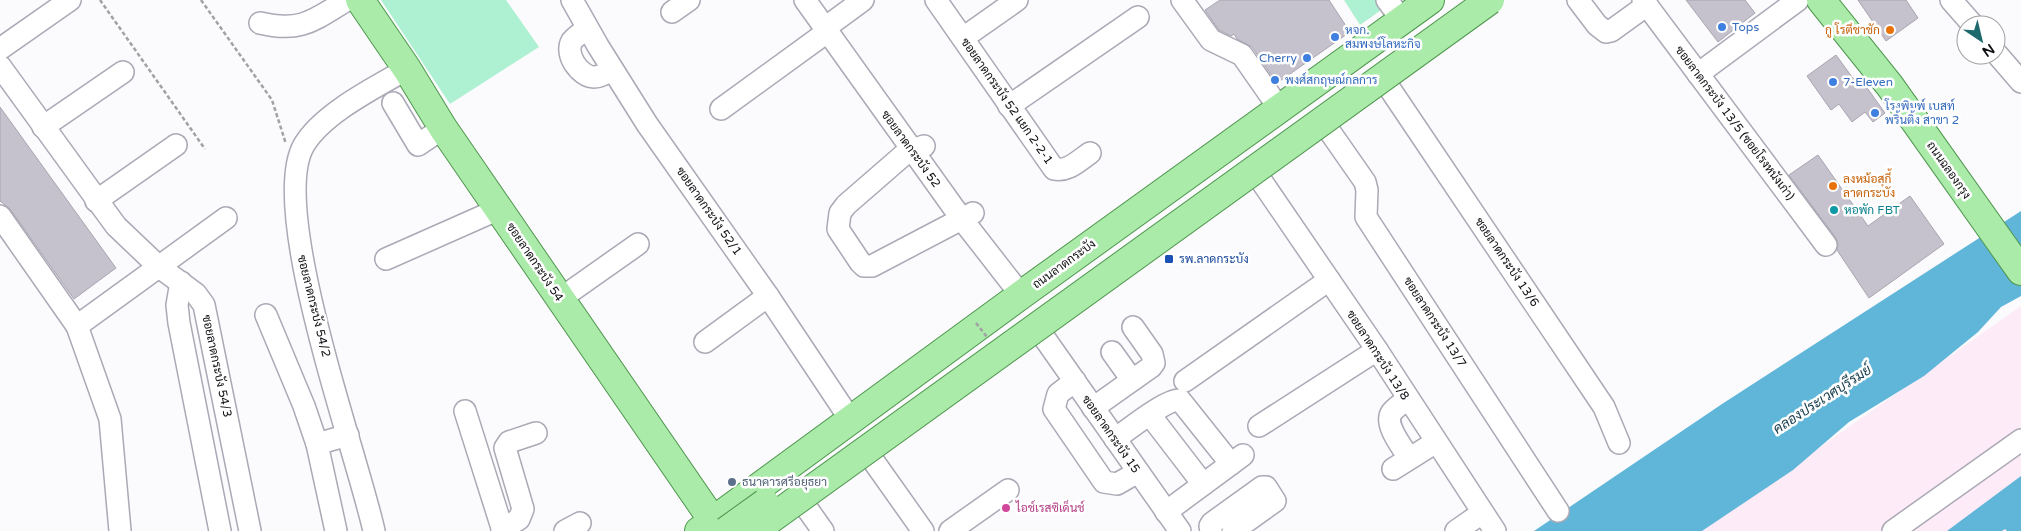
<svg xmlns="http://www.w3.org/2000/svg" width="2021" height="531" viewBox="0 0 2021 531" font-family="'Varela Round',Sarabun,sans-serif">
<rect width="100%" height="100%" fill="#fbfbfd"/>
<!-- education -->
<polygon fill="#fdebf7" points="2021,306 2021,531 1701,531"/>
<!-- green -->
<g fill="#aef0d2">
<polygon points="381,0 506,0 539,47 450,104"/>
<polygon points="1344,0 1395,0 1360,25"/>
</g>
<!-- water -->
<g fill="#60b6d9">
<polygon points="2021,211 2021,296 2001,307 1978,332 1924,376 1849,422 1793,470 1702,531 1534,531 1722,404"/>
<polygon points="2021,476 2021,531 2007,531 2005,529 2002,531 1947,531"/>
</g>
<!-- building -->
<g fill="#c5c1cd" stroke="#a9a5b0">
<polygon points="1220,0 1329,0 1350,32 1277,83 1252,47 1237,39 1234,34 1231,36 1219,30 1205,10"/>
<polygon points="1686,0 1745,0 1755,13 1718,42"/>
<polygon points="1858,0 1906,0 1918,18 1886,41"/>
<polygon points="1836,55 1860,88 1865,85 1885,113 1873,122 1865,112 1852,122 1839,104 1831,110 1807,76"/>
<polygon points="0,107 116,268 74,299 10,209 0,201"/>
<polygon points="1818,155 1868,226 1910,196 1944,244 1869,298 1837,250 1838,244 1836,238 1789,175"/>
</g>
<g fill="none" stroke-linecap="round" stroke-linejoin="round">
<!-- minor casing -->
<g stroke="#aaa9b5" stroke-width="24">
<g id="minor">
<polyline points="572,0 598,46 647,124 768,296 850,419"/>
<polyline points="805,0 961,218 1021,295"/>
<path d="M936,0L1054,169C1068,172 1078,161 1090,153"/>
<polyline points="1182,0 1211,40 1242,55 1279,108"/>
<polyline points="1387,0 1402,20"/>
<polyline points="1578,0 1597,25 1606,32 1611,31 1647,5"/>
<polyline points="1643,0 1826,245"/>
<polyline points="1951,0 1973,25"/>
<polyline points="672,12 689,0"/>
<path d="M260,23C301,33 314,20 347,0"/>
<path d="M587,28C583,32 576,36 572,41C564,54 580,77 594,77C601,77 606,73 612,69"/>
<polyline points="963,38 1017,0"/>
<polyline points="0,49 70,0"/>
<polyline points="1996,53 2021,82"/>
<polyline points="0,66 116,226 158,266 196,294 204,305 250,531"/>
<polyline points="1698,74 1798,0"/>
<polyline points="1388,86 1604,407 1619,443"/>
<polyline points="393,103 418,145 443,128"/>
<polyline points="1009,106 1138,17"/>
<polyline points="721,109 827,32 829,25 863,0"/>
<polyline points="43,127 123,72"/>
<polyline points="1328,129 1365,182 1367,190 1366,217 1558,511"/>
<polyline points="924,146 907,152 846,205 840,213 838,229 860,262 864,266 872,266 973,213"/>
<polyline points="1260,179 1377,350 1495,531"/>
<polyline points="96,201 176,145"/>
<polyline points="0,216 77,326 110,419 120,531"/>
<polyline points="386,259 499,209"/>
<polyline points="181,282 177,305 179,323 220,531"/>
<polyline points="560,299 638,244"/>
<polyline points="266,315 304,406 317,444"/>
<polyline points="77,326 226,218"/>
<polyline points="1043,336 1180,531"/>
<polyline points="705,342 768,296"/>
<polyline points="1112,352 1132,380"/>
<polyline points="1075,381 1058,394 1054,409 1104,482 1117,484 1138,472"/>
<polyline points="1185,381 1329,280"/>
<path d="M1407,399C1403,403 1396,407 1392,412C1383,424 1403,448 1409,458"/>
<polyline points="1093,408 1151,367 1154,363 1152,354 1133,327"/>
<polyline points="465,411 503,531"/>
<polyline points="1150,415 1203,484"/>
<polyline points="1259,426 1377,350"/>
<path d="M1115,439C1128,430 1166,399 1180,400L1231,464"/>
<polyline points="872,459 923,531"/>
<polyline points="1393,469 1436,442"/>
<polyline points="806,507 823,531"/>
<polyline points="1166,512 1243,455"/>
<polyline points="502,530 519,519 523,509 505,448 509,442 536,433"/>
<polyline points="336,531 317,444 348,435"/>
<path d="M374,531C357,453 267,208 304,145C323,113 376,87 407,69"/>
<polyline points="565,531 580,523"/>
<polyline points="950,531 1008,490"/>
<polyline points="1211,531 1210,526 1212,523 1262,487 1266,487 1275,501 1233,531"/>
<polyline points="1456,531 1482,513"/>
<polyline points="1893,531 2021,440"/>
</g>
</g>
<!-- major casing -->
<g stroke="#50964f" stroke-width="30">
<g id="major">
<polyline points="360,0 407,69 443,128 720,531"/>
<polyline points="1821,0 1890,86 2021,271"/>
<polyline points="699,531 1021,295 1430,0"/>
</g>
</g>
<!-- path -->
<g stroke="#a2a1a4" stroke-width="2.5" stroke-dasharray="4 2.5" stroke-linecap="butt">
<polyline points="100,0 205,149"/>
<polyline points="201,0 272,100 286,144"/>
</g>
<!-- minor -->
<use href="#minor" stroke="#fff" stroke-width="21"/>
<!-- major -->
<use href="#major" stroke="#aaeba9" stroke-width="28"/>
<!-- major-bridge casing -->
<g stroke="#50964f" stroke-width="30" stroke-linecap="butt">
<g id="major-bridge">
<polyline points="726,531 765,503"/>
<polyline points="754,531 1490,0"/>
</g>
</g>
<!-- path-bridge -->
<polyline stroke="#a2a1a4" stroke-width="2.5" stroke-dasharray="4 2.5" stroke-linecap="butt" points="976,323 987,337"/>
<!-- major-bridge -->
<use href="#major-bridge" stroke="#aaeba9" stroke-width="28"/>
</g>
<!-- markers -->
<g fill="#3f7fe0" stroke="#fff" stroke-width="2">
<circle cx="1722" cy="27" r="5"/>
<circle cx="1335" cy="37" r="5"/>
<circle cx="1307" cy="58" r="5"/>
<circle cx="1275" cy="80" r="5"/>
<circle cx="1833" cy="82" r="5"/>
<circle cx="1875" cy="113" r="5"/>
</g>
<g fill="#e8710a" stroke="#fff" stroke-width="2">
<circle cx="1890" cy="30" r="5"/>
<circle cx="1833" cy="186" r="5"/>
</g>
<circle fill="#0f9aa8" stroke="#fff" stroke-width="2" cx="1834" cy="210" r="5"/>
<rect fill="#1a4fb4" stroke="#fff" stroke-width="2" x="1164" y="254" width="10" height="10" rx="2.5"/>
<circle fill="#5c6f8a" stroke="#fff" stroke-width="2" cx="732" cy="482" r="5"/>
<circle fill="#d1479c" stroke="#fff" stroke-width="2" cx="1006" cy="508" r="5"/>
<g text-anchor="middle" stroke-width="5" stroke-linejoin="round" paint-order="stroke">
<!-- shop labels -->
<g font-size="12" fill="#366cbe" stroke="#fff" text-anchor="start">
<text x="1732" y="31">Tops</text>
<text x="1345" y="34">หจก.<tspan x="1345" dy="14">สมพงษ์โลหะกิจ</tspan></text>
<text x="1297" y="62" text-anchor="end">Cherry</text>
<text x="1285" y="84">พงศ์สกฤษณ์กลการ</text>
<text x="1843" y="86">7-Eleven</text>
<text x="1885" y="110">โรงพิมพ์ เบสท์<tspan x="1885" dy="14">พริ้นติ้ง สาขา 2</tspan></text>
</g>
<!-- food labels -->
<g font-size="12" fill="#c56008" stroke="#fff" text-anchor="end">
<text x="1880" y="34">กู โรตีชาชัก</text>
<text x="1843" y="183" text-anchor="start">ลงหม้อสุกี้<tspan x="1843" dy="14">ลาดกระบัง</tspan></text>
</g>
<!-- street labels -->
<g font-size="12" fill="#100f13" stroke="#fff">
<text transform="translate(1007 101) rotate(55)" y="4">ซอยลาดกระบัง 52 แยก 2-2-1</text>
<text transform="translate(1735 123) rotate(53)" y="4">ซอยลาดกระบัง 13/5 (ซอยโรงหนังเก่า)</text>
<text transform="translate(911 149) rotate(54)" y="4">ซอยลาดกระบัง 52</text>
<text transform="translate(1949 170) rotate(55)" y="4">ถนนฉลองกรุง</text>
<text transform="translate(709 211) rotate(55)" y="4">ซอยลาดกระบัง 52/1</text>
<text transform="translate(535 262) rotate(56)" y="4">ซอยลาดกระบัง 54</text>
<text transform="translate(1507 262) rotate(56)" y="4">ซอยลาดกระบัง 13/6</text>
<text transform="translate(1064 264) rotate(-36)" y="4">ถนนลาดกระบัง</text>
<text transform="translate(314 306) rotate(76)" y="4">ซอยลาดกระบัง 54/2</text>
<text transform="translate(1435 322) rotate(57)" y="4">ซอยลาดกระบัง 13/7</text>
<text transform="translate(1378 355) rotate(57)" y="4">ซอยลาดกระบัง 13/8</text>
<text transform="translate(217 366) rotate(78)" y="4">ซอยลาดกระบัง 54/3</text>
<text transform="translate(1111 434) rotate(55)" y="4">ซอยลาดกระบัง 15</text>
</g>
<!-- culture labels -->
<g font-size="12" fill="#0d838f" stroke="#fff" text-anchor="start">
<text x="1844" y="214">หอพัก FBT</text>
</g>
<!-- transit labels -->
<g font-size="12" fill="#164399" stroke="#fff" text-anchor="start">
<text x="1179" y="263">รพ.ลาดกระบัง</text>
</g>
<!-- service labels -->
<g font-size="12" fill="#4e5e75" stroke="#fff" text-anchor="start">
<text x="742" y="486">ธนาคารศรีอยุธยา</text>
</g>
<!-- hotel labels -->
<g font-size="12" fill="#b23c85" stroke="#fff" text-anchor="start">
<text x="1016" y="512">ไอช์เรสซิเด็นช์</text>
</g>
<!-- water labels -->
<g font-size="14" font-style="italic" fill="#163d4c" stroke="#fff">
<text transform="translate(1822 399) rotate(-33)" y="5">คลองประเวศบุรีรมย์</text>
</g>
</g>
<!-- north arrow -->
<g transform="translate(1981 40) rotate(145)"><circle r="24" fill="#ffffff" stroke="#9f9fa1"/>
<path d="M0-4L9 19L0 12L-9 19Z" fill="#1c696e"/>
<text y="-8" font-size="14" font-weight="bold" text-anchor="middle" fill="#100f13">N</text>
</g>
</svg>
